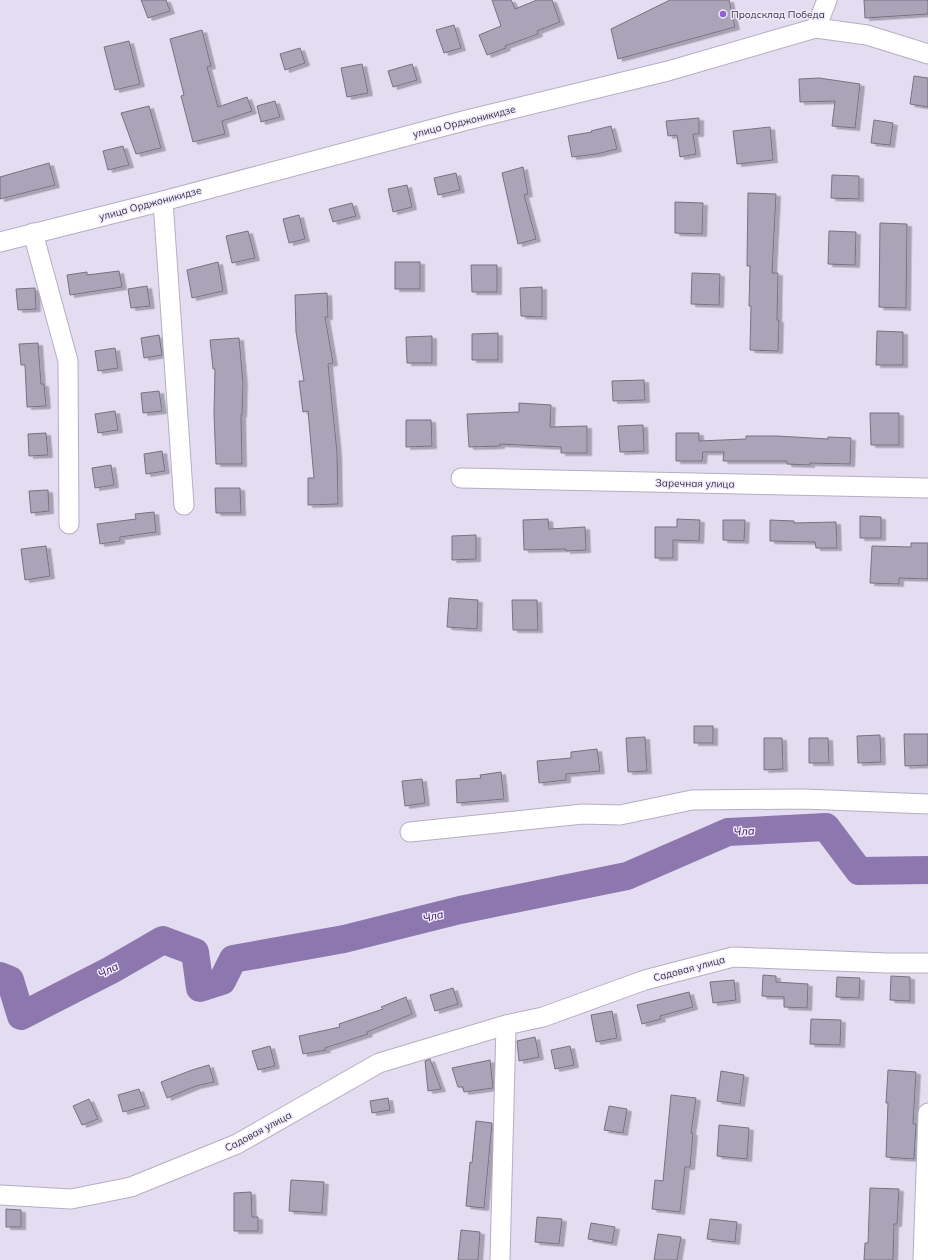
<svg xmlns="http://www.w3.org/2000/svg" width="928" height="1260" viewBox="0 0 928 1260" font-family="Mulish,sans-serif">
<defs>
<filter id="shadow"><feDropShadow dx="4.5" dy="2.5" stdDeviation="0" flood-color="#0004"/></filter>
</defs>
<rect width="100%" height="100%" fill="#e4ddf2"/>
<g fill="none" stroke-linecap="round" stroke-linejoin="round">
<!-- river -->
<polyline stroke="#8c78af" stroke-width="28" points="0,976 10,980 21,1016 111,970 163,940 195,952 200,988 222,981 233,959 344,939 460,910 627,876 728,832 826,827 859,871 928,870"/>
</g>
<!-- building -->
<g fill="#aba4b8" stroke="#777183" filter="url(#shadow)">
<polygon points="141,0 166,0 170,11 148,18"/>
<polygon points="492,0 511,0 515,9 537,0 552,0 560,22 537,31 538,34 505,46 506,48 487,55 479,35 501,26"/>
<polygon points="670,0 729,0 735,27 618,59 611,29"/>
<polygon points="864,0 928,0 928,14 865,18"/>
<polygon points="454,25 461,48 444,53 436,30"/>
<polygon points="202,30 211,66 207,67 218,107 247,97 252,111 222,121 225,134 193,142 181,96 184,95 170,39"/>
<polygon points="129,41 140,84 115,90 104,47"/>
<polygon points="300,48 305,63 285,70 280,54"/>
<polygon points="362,64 368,93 347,97 341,68"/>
<polygon points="412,64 417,80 393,87 388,71"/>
<polygon points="914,76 928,78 928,107 910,104"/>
<polygon points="819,78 860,84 855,128 832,126 835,101 800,102 799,79"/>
<polygon points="275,101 280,117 261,122 257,106"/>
<polygon points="149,106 161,148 136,154 121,113"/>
<polygon points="699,118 699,134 693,134 696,154 680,157 677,135 668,136 666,121"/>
<polygon points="874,120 893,123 890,145 871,143"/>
<polygon points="611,126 617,149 597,154 572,157 568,136 592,132 591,131"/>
<polygon points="770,127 773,160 737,164 733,131"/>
<polygon points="123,146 129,165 108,170 103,151"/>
<polygon points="49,163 55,185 0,199 0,177"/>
<polygon points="523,167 528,194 524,195 536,239 518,244 502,173"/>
<polygon points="456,173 460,190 438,195 434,178"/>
<polygon points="832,175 859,176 859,199 831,198"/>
<polygon points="407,185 412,207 393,212 388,189"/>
<polygon points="748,193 776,194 772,273 778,273 777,320 779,320 778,351 750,350 751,306 749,306 750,266 747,266"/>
<polygon points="675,202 703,203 702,234 675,233"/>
<polygon points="352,203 356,216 333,222 329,209"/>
<polygon points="299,215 305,239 289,243 283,219"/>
<polygon points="880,223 907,224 906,308 879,307"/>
<polygon points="248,231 255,258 232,263 226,236"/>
<polygon points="829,231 856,232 855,265 828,264"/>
<polygon points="218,262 223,291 192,298 187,270"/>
<rect x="395" y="262" width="25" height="27"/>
<polygon points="471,265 497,265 497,292 472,292"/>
<polygon points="119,271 122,287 70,295 67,275 87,272 87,275"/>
<polygon points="692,273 720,274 719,305 691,304"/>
<polygon points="147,286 150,306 131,308 128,289"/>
<polygon points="542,287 542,317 521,316 520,288"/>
<polygon points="35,288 36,309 18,310 16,289"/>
<polygon points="327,293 328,317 325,317 333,363 328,364 337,452 338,504 308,505 308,478 314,478 308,411 303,412 299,381 304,381 296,332 295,295"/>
<polygon points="877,331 903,332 903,365 876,365"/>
<polygon points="498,333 498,360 472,360 472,334"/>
<polygon points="159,335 162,355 144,358 141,338"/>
<polygon points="432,336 432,363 407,363 406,337"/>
<polygon points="239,338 243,383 242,415 241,415 242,464 216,464 214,414 215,369 213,369 210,340"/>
<polygon points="38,343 41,384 44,384 46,406 27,407 25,365 21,365 19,344"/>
<polygon points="115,348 118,368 98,371 95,351"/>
<polygon points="644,380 645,400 613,401 612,381"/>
<polygon points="159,391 162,411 143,413 141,393"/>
<polygon points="519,403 551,405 550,427 587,426 587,453 561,453 561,447 500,444 500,446 469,447 467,414 519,412"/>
<polygon points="115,411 118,430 98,433 95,414"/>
<polygon points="870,413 899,413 899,445 871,445"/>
<polygon points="406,420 431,420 432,446 406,447"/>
<polygon points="643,425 644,451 620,452 618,426"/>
<polygon points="46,433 48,455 29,456 28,434"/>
<polygon points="676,433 699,433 699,441 746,439 746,436 777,436 828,439 828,437 851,438 850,464 810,463 810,465 787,464 787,461 723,461 724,452 703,452 702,461 676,461"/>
<polygon points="162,451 165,471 146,474 144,454"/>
<polygon points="111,465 114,485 95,488 92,468"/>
<polygon points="215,488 240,488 241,513 216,513"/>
<polygon points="48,490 49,511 31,513 29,491"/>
<polygon points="154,512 156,532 120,537 120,541 100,544 97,524 136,519 135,514"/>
<polygon points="860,516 881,517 881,538 860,538"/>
<polygon points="548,519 549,529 585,527 586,550 566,551 566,549 524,550 523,520"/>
<polygon points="677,519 700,520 699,541 673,540 673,558 655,558 655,527 677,527"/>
<polygon points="723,520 745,520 744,541 723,540"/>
<polygon points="770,520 794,521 794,523 836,522 837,548 816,548 815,542 770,541"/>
<polygon points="476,535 476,559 452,560 452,536"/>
<polygon points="911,543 928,543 928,579 899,578 899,584 870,583 872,546 911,547"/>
<polygon points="46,546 50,576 25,580 21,549"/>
<polygon points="449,598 478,600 477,629 447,627"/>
<polygon points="512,600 537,600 538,630 513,630"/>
<rect x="694" y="726" width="19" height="17"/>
<polygon points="904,734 928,734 928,765 905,766"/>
<polygon points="880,735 881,762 858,763 857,736"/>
<polygon points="645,737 647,771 628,772 626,738"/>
<polygon points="764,738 782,738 783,769 764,770"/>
<polygon points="809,738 828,738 829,763 809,763"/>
<polygon points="597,749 600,771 566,774 566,780 539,783 537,761 571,758 571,752"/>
<polygon points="501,772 504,799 457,803 456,780 481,778 480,775"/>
<polygon points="422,779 425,803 405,806 402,781"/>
<polygon points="763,975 776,976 776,982 808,984 807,1008 784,1007 784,997 762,996"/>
<polygon points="891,976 910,977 910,1001 890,1000"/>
<polygon points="837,977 860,978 859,998 836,997"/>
<polygon points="734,980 736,1000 713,1003 710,982"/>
<polygon points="453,988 458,1004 435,1011 430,995"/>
<polygon points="689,992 693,1007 660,1016 661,1019 642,1024 637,1005"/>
<polygon points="406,997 412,1014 367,1032 368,1034 325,1048 326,1050 303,1054 299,1036 340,1027 339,1024 383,1009 381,1007"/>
<polygon points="612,1011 617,1038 596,1042 591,1015"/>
<polygon points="811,1019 841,1020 840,1045 810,1044"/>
<polygon points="535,1037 539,1057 519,1061 517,1041"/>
<polygon points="270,1046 275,1066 258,1070 252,1051"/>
<polygon points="570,1046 574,1065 555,1069 551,1050"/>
<polygon points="430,1059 441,1089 428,1091 425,1061"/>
<polygon points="490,1060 493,1088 464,1092 463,1087 458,1087 452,1068"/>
<polygon points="209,1065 214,1082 196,1086 167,1098 161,1082 192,1070"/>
<polygon points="888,1070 916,1072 913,1124 916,1124 914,1159 886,1157 888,1103 886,1103"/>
<polygon points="721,1071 744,1075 740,1104 717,1101"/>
<polygon points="139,1089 145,1106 123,1112 118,1095"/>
<polygon points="671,1095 696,1098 691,1133 693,1133 690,1167 685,1167 680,1212 652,1209 655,1180 663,1181"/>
<polygon points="388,1098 390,1110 372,1113 370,1101"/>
<polygon points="89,1099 98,1119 82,1125 73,1106"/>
<polygon points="609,1106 627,1109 623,1133 604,1130"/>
<polygon points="476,1121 492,1123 484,1208 466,1206 470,1162 472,1163"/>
<polygon points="719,1125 749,1128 747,1159 717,1156"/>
<polygon points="291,1180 324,1182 322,1213 289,1211"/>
<polygon points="870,1188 899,1189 897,1224 894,1224 893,1260 864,1260 865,1243 868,1243"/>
<polygon points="251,1192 252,1217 258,1217 258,1231 234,1231 234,1193"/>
<polygon points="6,1209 21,1210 21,1227 6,1227"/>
<polygon points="537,1217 562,1219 559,1244 535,1242"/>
<polygon points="710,1219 737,1222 735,1242 707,1239"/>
<polygon points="591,1223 615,1227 612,1243 588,1239"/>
<polygon points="461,1230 480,1232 478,1260 458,1260"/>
<polygon points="658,1234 681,1237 677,1260 654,1260"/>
</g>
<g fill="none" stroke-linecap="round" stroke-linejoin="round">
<!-- minor casing -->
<g stroke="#b5aec2" stroke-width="21">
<g id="minor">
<polyline points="816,28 827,0"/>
<polyline points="163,201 184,505"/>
<polyline points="33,233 68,361 69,524"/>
<polyline points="0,242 163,201 467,120 668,71 816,28 867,35 928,54"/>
<polyline points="461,478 928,488"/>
<polyline points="410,832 583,814 620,815 692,800 804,799 928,804"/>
<polyline points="0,1195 71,1199 131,1187 237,1144 379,1063 506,1025 543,1017 645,980 733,957 887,963 928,963"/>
<polyline points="500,1260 506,1025"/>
<polyline points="923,1260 928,1113"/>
</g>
</g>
<!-- minor -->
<use href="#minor" stroke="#fff" stroke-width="19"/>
</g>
<!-- markers -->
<circle fill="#925fd8" stroke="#f1eaff" stroke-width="1.5" cx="723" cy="14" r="4"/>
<g text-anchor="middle" stroke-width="3" stroke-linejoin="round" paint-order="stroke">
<!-- poi labels -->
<g font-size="10" fill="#35323a" stroke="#f1eaff" text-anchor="start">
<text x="731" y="18">Продсклад Победа</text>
</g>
<!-- street labels -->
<g font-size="10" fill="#35323a" stroke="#f1eaff">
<text transform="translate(464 121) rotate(-14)" y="4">улица Орджоникидзе</text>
<text transform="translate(150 203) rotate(-15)" y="4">улица Орджоникидзе</text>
<text transform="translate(695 483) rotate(1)" y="4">Заречная улица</text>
<text transform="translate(689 968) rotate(-15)" y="4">Садовая улица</text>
<text transform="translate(258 1131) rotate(-28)" y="4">Садовая улица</text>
</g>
<!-- water labels -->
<g font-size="11" font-style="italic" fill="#351559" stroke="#f1eaff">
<text transform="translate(744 831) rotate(-3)" y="4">Чла</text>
<text transform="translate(433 916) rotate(-14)" y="4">Чла</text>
<text transform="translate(108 970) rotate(-28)" y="4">Чла</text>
</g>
</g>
</svg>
